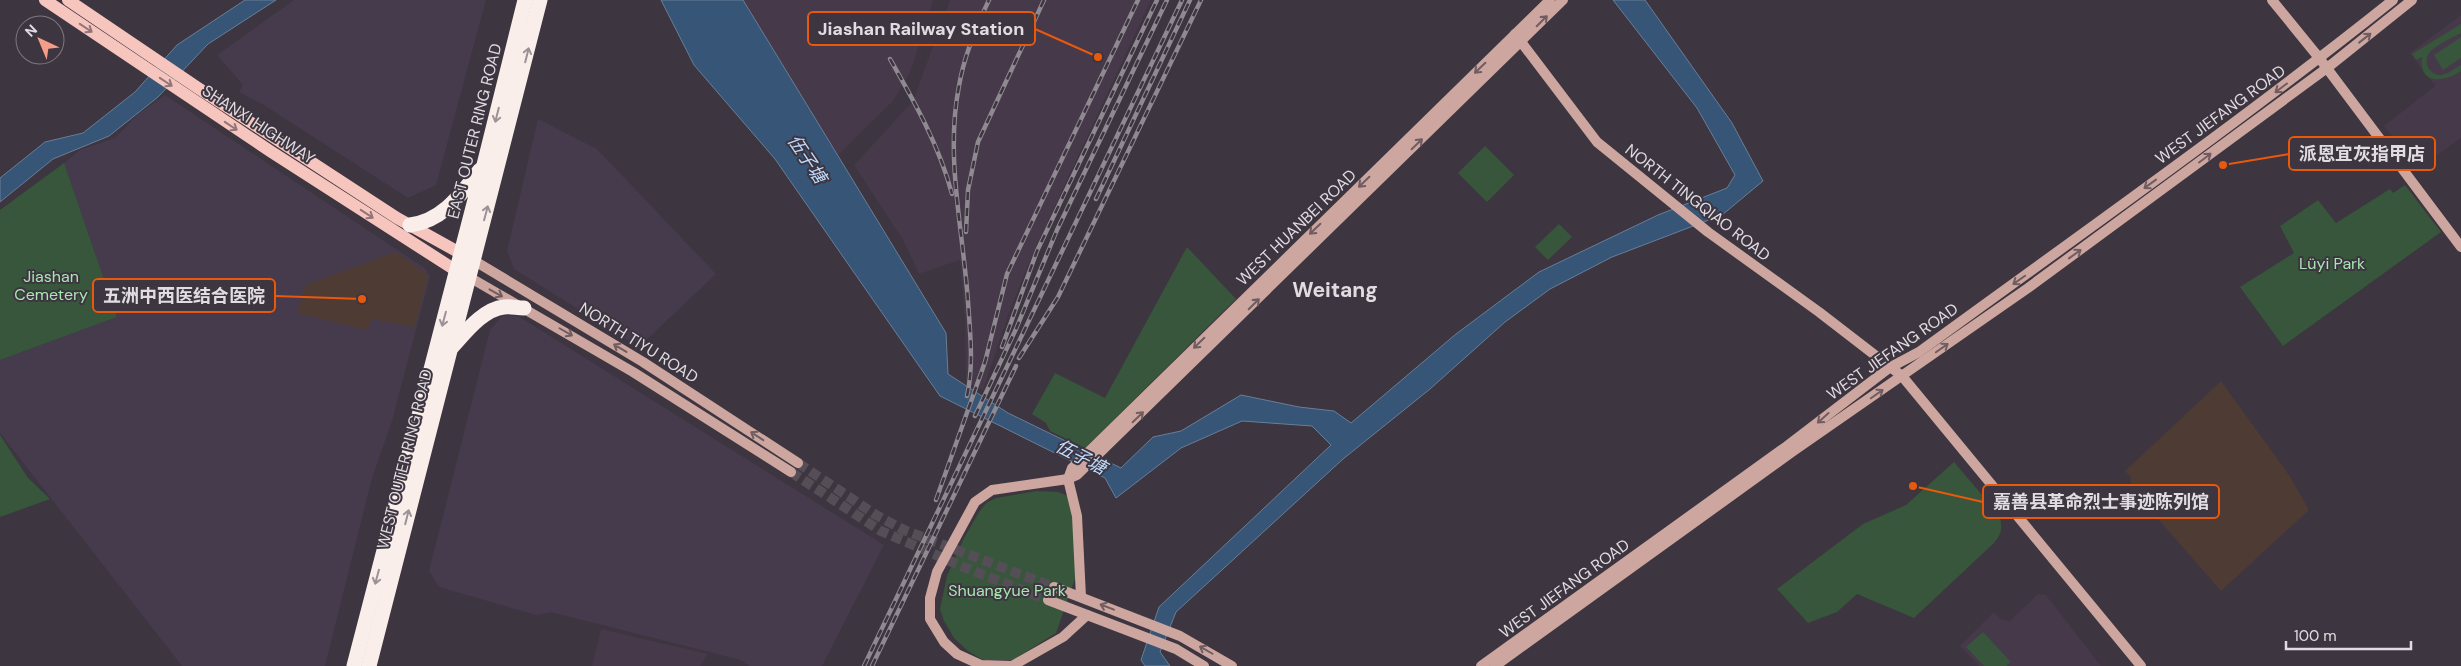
<svg xmlns="http://www.w3.org/2000/svg" width="2461" height="666" viewBox="0 0 2461 666" font-family="'DM Sans','Noto Sans SC',sans-serif">
<rect width="100%" height="100%" fill="#3d353f"/>
<!-- commercial -->
<g fill="#453b4c">
<polygon points="294,0 486,0 436,185 408,198 267,107 239,92 243,85 217,55"/>
<polygon points="165,95 426,269 430,276 392,421 372,478 325,666 182,666 0,433 0,360 117,317 64,163 80,150 115,138 138,114"/>
<polygon points="538,119 597,149 716,274 645,341 629,341 514,269 507,251"/>
<polygon points="502,316 518,316 884,545 822,666 749,666 741,660 551,612 536,615 439,587 429,571 490,330"/>
</g>
<!-- built -->
<g fill="#463949">
<polygon points="743,0 933,0 910,73 893,101 838,155"/>
<polygon points="950,0 1151,0 1034,251 1010,310 983,390 966,382 965,321 960,260 919,274 903,240 854,165 913,101"/>
<polygon points="2461,15 2461,138 2417,169 2384,126 2435,86 2410,53"/>
<polygon points="2038,594 2046,595 2101,666 1979,666 1960,646 1994,612 2002,620 2010,621"/>
<polygon points="601,629 708,654 700,666 592,666"/>
</g>
<!-- medical -->
<g fill="#4e3b33">
<polygon points="395,252 428,275 415,327 372,319 367,330 297,313 306,285"/>
<polygon points="2221,381 2291,478 2309,510 2221,591 2131,488 2131,477 2125,471"/>
</g>
<!-- green -->
<g fill="#37563c">
<path d="M2461,24V33C2452,38 2438,44 2431,51C2422,60 2428,74 2440,75C2447,75 2455,68 2461,65V71C2444,82 2419,86 2422,57L2416,60L2412,54Z"/>
<polygon points="2461,37 2461,58 2443,70 2434,55"/>
<polygon points="1485,146 1514,175 1487,202 1458,173"/>
<polygon points="64,163 117,317 0,360 0,210"/>
<polygon points="2405,185 2441,232 2283,346 2240,287 2294,253 2280,226 2318,200 2336,223 2390,189 2393,193"/>
<polygon points="1559,224 1572,237 1548,260 1535,247"/>
<polygon points="1187,247 1236,299 1085,448 1050,431 1046,423 1032,414 1055,373 1105,398"/>
<polygon points="0,435 28,478 50,499 0,517"/>
<path d="M1954,462L1999,515C2003,527 2002,533 1994,543L1914,618L1857,594L1837,612L1808,623L1777,589L1863,524L1906,505Z"/>
<polygon points="1037,491 1058,492 1068,496 1074,518 1077,573 1056,633 1013,660 983,660 968,651 954,638 944,621 940,609 947,576 964,538 979,512 986,503 996,498"/>
<polygon points="1983,632 2011,662 2006,666 1984,666 1966,647"/>
</g>
<!-- water -->
<g fill="#365577" stroke="#697e97">
<polygon points="245,0 276,0 208,44 158,97 109,136 53,159 0,202 0,178 45,142 83,133 135,92 177,45"/>
<polygon points="661,0 743,0 946,333 948,374 1008,413 1121,468 1153,437 1181,431 1241,395 1299,407 1334,411 1351,423 1456,334 1539,272 1658,215 1727,188 1735,175 1697,108 1613,0 1645,0 1732,123 1763,181 1722,215 1612,257 1550,289 1505,322 1430,389 1343,459 1176,612 1160,652 1170,666 1145,666 1141,660 1159,607 1331,445 1312,426 1242,421 1181,448 1116,498 1105,478 940,396 775,159 694,65"/>
</g>
<g fill="none" stroke-linecap="round" stroke-linejoin="round">
<!-- secondary-tunnel -->
<g stroke="#564e57" stroke-width="10" stroke-dasharray="10 5" stroke-linecap="butt">
<polyline points="798,463 876,515 904,530 1054,587"/>
<polyline points="791,472 881,531 966,568 1048,600"/>
</g>
<!-- secondary -->
<g stroke="#cda6a0" stroke-width="10">
<polyline points="2272,0 2320,59 2461,247"/>
<polyline points="1515,34 1597,142 1708,232 1819,312 1902,376 2141,666"/>
<polyline points="473,260 643,362 798,463"/>
<polyline points="469,277 633,372 791,472"/>
<polyline points="1054,587 1180,636 1232,666"/>
<polyline points="1081,597 1077,516 1068,479 1072,468 1550,0"/>
<polyline points="1048,600 1176,649 1204,666"/>
<polyline points="1087,615 1063,637 1012,666 981,665 957,654 944,642 930,619 930,598 937,572 975,502 992,490 1068,479 1077,475 1563,0"/>
<path d="M1481,666L1787,446L1889,368L1919,352C2078,236 2239,123 2393,0"/>
<polyline points="1495,666 1792,452 2028,288 2327,68 2412,0"/>
</g>
<!-- primary -->
<g stroke="#f6c5bd" stroke-width="12">
<polyline points="45,0 270,151 463,275"/>
<polyline points="68,0 198,88 397,218 469,258"/>
</g>
<!-- highway -->
<g stroke="#faeeeb" stroke-width="15">
<path d="M410,225C443,221 461,194 480,170"/>
<path d="M452,347C465,333 483,309 504,307C510,306 517,308 524,308"/>
<polyline points="354,666 484,165 525,0"/>
<polyline points="369,666 540,0"/>
</g>
<!-- rail casing -->
<g stroke="#8f8991" stroke-width="4.5">
<g id="rail">
<path d="M890,59C915,103 939,145 952,194"/>
<polyline points="1096,199 1190,0"/>
<polyline points="966,232 968,190 978,142 1044,0"/>
<polyline points="1002,347 1037,251 1157,0"/>
<polyline points="1019,358 1058,297 1201,0"/>
<path d="M967,396C974,365 970,332 968,301C963,230 945,157 959,86C964,56 976,27 989,0"/>
<polyline points="975,416 1016,329 1057,230 1167,0"/>
<polyline points="936,500 985,362 1007,274 1138,0"/>
<polyline points="864,666 1182,0"/>
<polyline points="872,666 1016,366"/>
</g>
</g>
<!-- rail -->
<use href="#rail" stroke="#3d353f" stroke-width="2.5" stroke-dasharray="8" stroke-linecap="butt"/>
</g>
<!-- one-way arrows -->
<defs><path id="oneway-shaft" d="M-6 0H5M1.5-3L5.5 0L1.5 3" fill="none" stroke-width="1.6" stroke-linecap="round" stroke-linejoin="round" transform="scale(1.25)"/></defs>
<g stroke="#6f5d61">
<use href="#oneway-shaft" transform="translate(1542 21) rotate(-45)"/>
<use href="#oneway-shaft" transform="translate(2365 38) rotate(-38)"/>
<use href="#oneway-shaft" transform="translate(1480 68) rotate(136)"/>
<use href="#oneway-shaft" transform="translate(2281 88) rotate(143)"/>
<use href="#oneway-shaft" transform="translate(1417 144) rotate(-44)"/>
<use href="#oneway-shaft" transform="translate(2205 158) rotate(-37)"/>
<use href="#oneway-shaft" transform="translate(1364 182) rotate(136)"/>
<use href="#oneway-shaft" transform="translate(2150 184) rotate(144)"/>
<use href="#oneway-shaft" transform="translate(1315 229) rotate(136)"/>
<use href="#oneway-shaft" transform="translate(2075 254) rotate(-36)"/>
<use href="#oneway-shaft" transform="translate(2019 280) rotate(145)"/>
<use href="#oneway-shaft" transform="translate(496 293) rotate(29)"/>
<use href="#oneway-shaft" transform="translate(1254 304) rotate(-45)"/>
<use href="#oneway-shaft" transform="translate(566 332) rotate(30)"/>
<use href="#oneway-shaft" transform="translate(1199 343) rotate(136)"/>
<use href="#oneway-shaft" transform="translate(620 348) rotate(-149)"/>
<use href="#oneway-shaft" transform="translate(1942 348) rotate(-35)"/>
<use href="#oneway-shaft" transform="translate(1877 394) rotate(-35)"/>
<use href="#oneway-shaft" transform="translate(1138 417) rotate(-44)"/>
<use href="#oneway-shaft" transform="translate(1823 418) rotate(138)"/>
<use href="#oneway-shaft" transform="translate(757 436) rotate(-147)"/>
<use href="#oneway-shaft" transform="translate(1107 607) rotate(-159)"/>
<use href="#oneway-shaft" transform="translate(1206 650) rotate(-150)"/>
</g>
<g stroke="#907678">
<use href="#oneway-shaft" transform="translate(86 28) rotate(34)"/>
<use href="#oneway-shaft" transform="translate(166 82) rotate(34)"/>
<use href="#oneway-shaft" transform="translate(231 126) rotate(34)"/>
<use href="#oneway-shaft" transform="translate(367 214) rotate(33)"/>
</g>
<g stroke="#9c9295">
<use href="#oneway-shaft" transform="translate(527 55) rotate(-76)"/>
<use href="#oneway-shaft" transform="translate(497 115) rotate(104)"/>
<use href="#oneway-shaft" transform="translate(486 213) rotate(-75)"/>
<use href="#oneway-shaft" transform="translate(444 319) rotate(105)"/>
<use href="#oneway-shaft" transform="translate(407 517) rotate(-76)"/>
<use href="#oneway-shaft" transform="translate(377 577) rotate(105)"/>
</g>
<g text-anchor="middle" stroke-width="4" stroke-linejoin="round" paint-order="stroke">
<!-- street labels -->
<g font-size="16" fill="#e1dce2" stroke="#3d353f">
<text transform="translate(2220 114) rotate(-36)" y="6">WEST JIEFANG ROAD</text>
<text transform="translate(259 124) rotate(33)" y="6">SHANXI HIGHWAY</text>
<text transform="translate(474 131) rotate(-76)" y="6">EAST OUTER RING ROAD</text>
<text transform="translate(1698 202) rotate(38)" y="6">NORTH TINGQIAO ROAD</text>
<text transform="translate(1296 227) rotate(-44)" y="6">WEST HUANBEI ROAD</text>
<text transform="translate(639 342) rotate(32)" y="6">NORTH TIYU ROAD</text>
<text transform="translate(1892 351) rotate(-35)" y="6">WEST JIEFANG ROAD</text>
<text transform="translate(404 459) rotate(-76)" y="6">WEST OUTER RING ROAD</text>
<text transform="translate(1564 588) rotate(-36)" y="6">WEST JIEFANG ROAD</text>
</g>
<!-- park labels -->
<g font-size="16" fill="#a7e7b1" stroke="#3d353f">
<text x="2332" y="269">Lüyi Park</text>
<text x="51" y="282">Jiashan<tspan x="51" dy="18">Cemetery</tspan></text>
<text x="1007" y="596">Shuangyue Park</text>
</g>
<!-- water labels -->
<g font-size="18" font-style="italic" fill="#bddbfe" stroke="#3d353f">
<text transform="translate(807 159) rotate(56)" y="6">伍子塘</text>
<text transform="translate(1081 457) rotate(27)" y="6">伍子塘</text>
</g>
<!-- district labels -->
<g font-size="21" font-weight="bold" fill="#e1dce2" stroke="#3d353f">
<text x="1335" y="297">Weitang</text>
</g>
</g>
<!-- callouts -->
<path fill="none" stroke="#e8590c" stroke-width="2" d="M1098 57L1035 29M2223 165L2289 154M362 299L275 296M1913 486L1983 502"/>
<g fill="#e8590c" stroke="#3d353f" stroke-width="2">
<circle cx="1098" cy="57" r="5"/>
<circle cx="2223" cy="165" r="5"/>
<circle cx="362" cy="299" r="5"/>
<circle cx="1913" cy="486" r="5"/>
</g>
<g fill="#3d353f" stroke="#e8590c" stroke-width="2">
<rect x="808" y="12" width="227" height="33" rx="5"/>
<rect x="2289" y="137" width="146" height="33" rx="5"/>
<rect x="93" y="279" width="182" height="33" rx="5"/>
<rect x="1983" y="485" width="236" height="33" rx="5"/>
</g>
<g font-size="18" text-anchor="middle" font-weight="bold" fill="#e1dce2">
<text x="921" y="35">Jiashan Railway Station</text>
<text x="2362" y="160">派恩宜灰指甲店</text>
<text x="184" y="302">五洲中西医结合医院</text>
<text x="2101" y="508">嘉善县革命烈士事迹陈列馆</text>
</g>
<!-- north arrow -->
<g transform="translate(40 40) rotate(316)"><circle r="24" fill="#3d353f" stroke="#7f7880"/>
<path d="M0-4L9 19L0 12L-9 19Z" fill="#f49e89"/>
<text y="-8" font-size="14" font-weight="bold" text-anchor="middle" fill="#e1dce2">N</text>
</g>
<!-- scale -->
<path d="M2286 641v8h125v-8" fill="none" stroke="#e1dce2" stroke-width="2.5"/>
<text x="2294" y="641" font-size="15" fill="#e1dce2" stroke="#3d353f" stroke-width="4" paint-order="stroke">100 m</text>
</svg>
